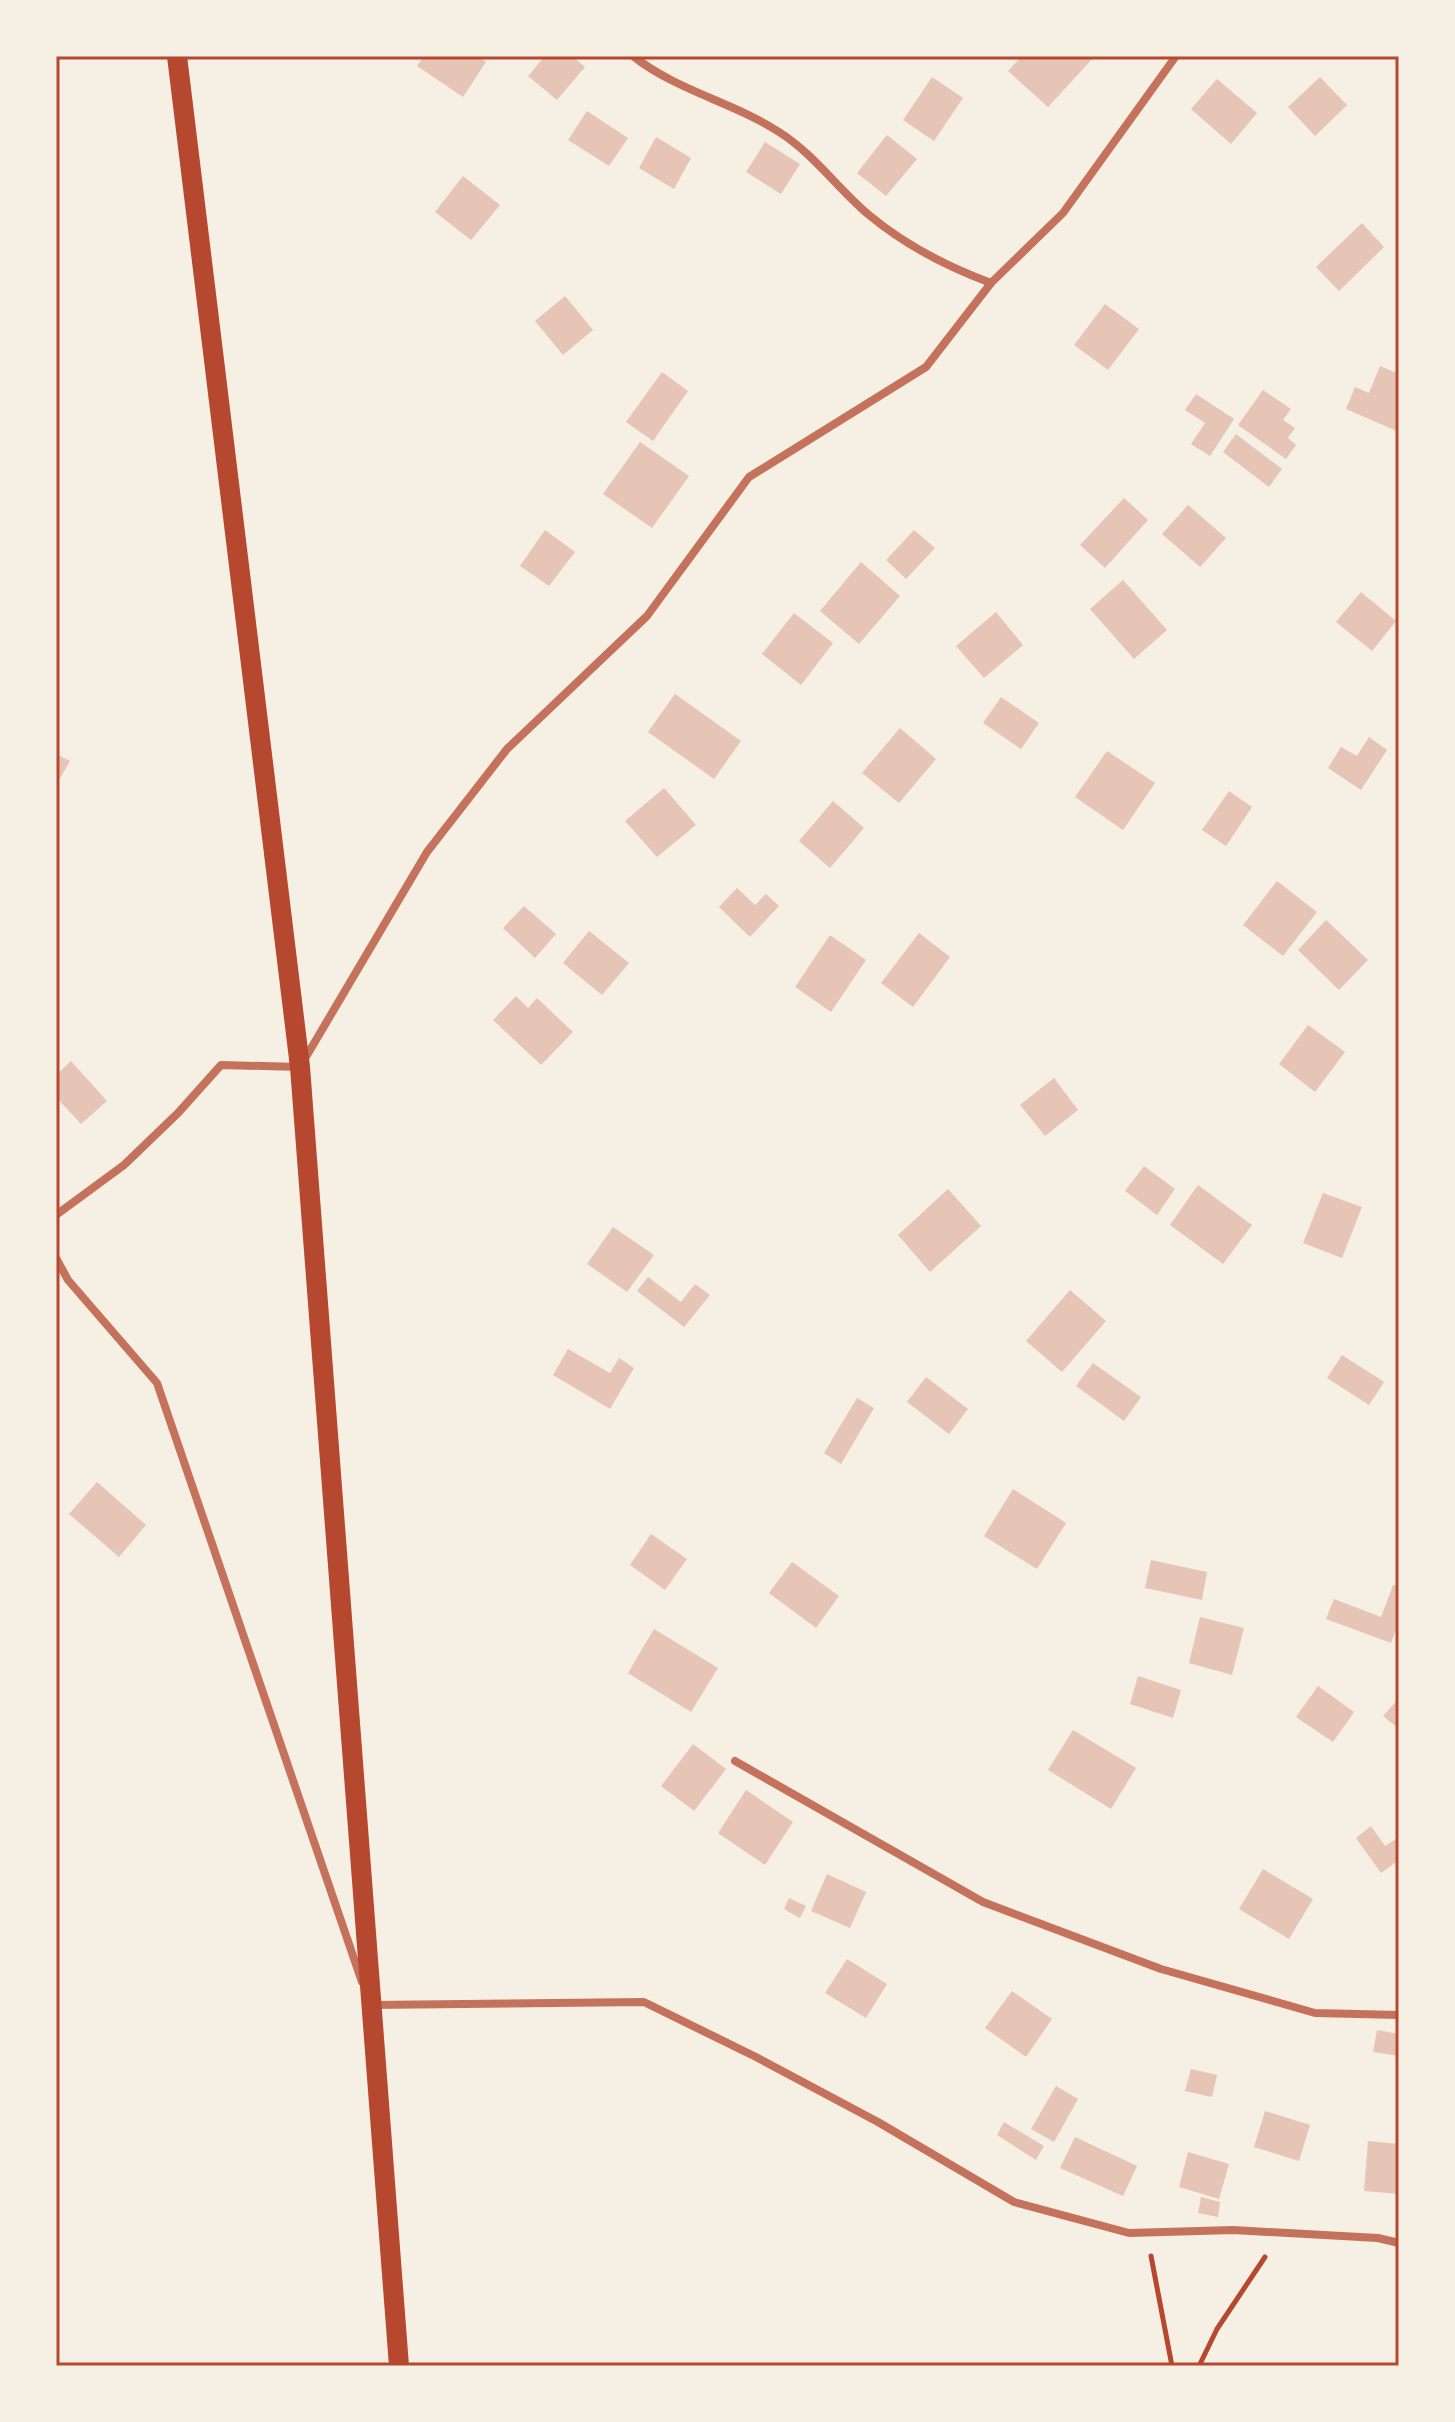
<svg xmlns="http://www.w3.org/2000/svg" width="1455" height="2422" viewBox="0 0 1455 2422" font-family="'Noto Sans',sans-serif">
<rect width="100%" height="100%" fill="#f6efe4"/>
<!-- building -->
<g fill="#e6c5b7">
<polygon points="424,56 478,56 486,62 463,97 417,66"/>
<polygon points="545,56 572,56 585,67 557,100 528,76"/>
<polygon points="1022,56 1092,56 1094,57 1048,107 1008,71"/>
<polygon points="932,77 963,98 934,141 903,120"/>
<polygon points="1320,77 1347,105 1315,136 1288,107"/>
<polygon points="1217,79 1257,113 1231,144 1191,109"/>
<polygon points="587,111 628,138 609,166 568,140"/>
<polygon points="887,135 917,159 886,196 857,173"/>
<polygon points="656,137 691,158 674,189 639,168"/>
<polygon points="765,142 800,164 781,194 746,172"/>
<polygon points="463,176 500,205 471,240 435,212"/>
<polygon points="1362,223 1384,247 1339,291 1316,267"/>
<polygon points="565,296 593,330 563,355 535,321"/>
<polygon points="1105,304 1139,329 1108,370 1074,345"/>
<polygon points="1380,366 1399,374 1399,432 1346,409 1355,387 1369,393"/>
<polygon points="662,372 688,391 653,441 626,422"/>
<polygon points="1263,390 1291,409 1283,420 1295,428 1288,438 1296,445 1286,459 1238,425"/>
<polygon points="1196,394 1234,419 1210,456 1191,444 1205,423 1185,410"/>
<polygon points="1236,434 1282,469 1269,487 1223,452"/>
<polygon points="640,442 689,476 652,528 603,494"/>
<polygon points="1124,498 1148,520 1105,568 1080,545"/>
<polygon points="1188,505 1226,538 1200,567 1162,534"/>
<polygon points="545,530 575,552 549,586 520,566"/>
<polygon points="914,530 935,548 906,579 886,560"/>
<polygon points="861,562 900,596 859,644 820,611"/>
<polygon points="1123,580 1167,630 1134,659 1090,609"/>
<polygon points="1361,592 1396,621 1372,651 1336,622"/>
<polygon points="996,612 1023,645 984,678 956,646"/>
<polygon points="794,613 833,643 801,685 762,654"/>
<polygon points="675,694 741,741 714,779 648,732"/>
<polygon points="1001,697 1039,723 1021,749 983,723"/>
<polygon points="900,728 936,759 899,803 862,773"/>
<polygon points="1369,737 1387,750 1361,790 1328,768 1341,747 1357,756"/>
<polygon points="1107,751 1155,783 1123,830 1075,797"/>
<polygon points="56,754 70,761 56,785"/>
<polygon points="664,788 696,825 657,857 625,821"/>
<polygon points="1229,791 1252,807 1226,846 1202,830"/>
<polygon points="833,801 864,828 830,868 799,841"/>
<polygon points="1277,881 1317,912 1283,956 1243,925"/>
<polygon points="737,888 755,905 766,894 779,906 750,937 719,907"/>
<polygon points="524,906 556,934 535,958 503,928"/>
<polygon points="1326,920 1368,960 1339,990 1298,950"/>
<polygon points="589,931 629,963 602,995 563,963"/>
<polygon points="919,933 950,957 913,1007 881,983"/>
<polygon points="830,935 866,960 831,1012 795,987"/>
<polygon points="516,996 528,1008 537,998 573,1032 541,1065 493,1020"/>
<polygon points="1308,1025 1345,1052 1315,1092 1279,1064"/>
<polygon points="71,1061 107,1101 81,1124 56,1097 56,1075"/>
<polygon points="1054,1078 1078,1110 1045,1136 1020,1105"/>
<polygon points="1144,1166 1175,1189 1157,1215 1125,1191"/>
<polygon points="1198,1185 1252,1225 1223,1264 1170,1225"/>
<polygon points="948,1189 981,1226 930,1272 898,1235"/>
<polygon points="1323,1193 1362,1207 1342,1258 1303,1243"/>
<polygon points="613,1227 654,1255 627,1292 587,1264"/>
<polygon points="648,1277 681,1302 695,1284 710,1295 684,1327 637,1291"/>
<polygon points="1070,1290 1106,1321 1062,1372 1026,1341"/>
<polygon points="568,1349 610,1373 619,1358 634,1368 610,1409 553,1375"/>
<polygon points="1342,1355 1384,1382 1369,1405 1327,1378"/>
<polygon points="1093,1363 1141,1397 1124,1421 1076,1386"/>
<polygon points="926,1377 968,1409 949,1434 907,1402"/>
<polygon points="857,1398 874,1408 841,1464 824,1453"/>
<polygon points="97,1482 146,1525 119,1557 69,1514"/>
<polygon points="1013,1489 1066,1523 1037,1569 984,1536"/>
<polygon points="651,1534 687,1559 665,1590 630,1565"/>
<polygon points="1151,1560 1207,1572 1202,1600 1145,1588"/>
<polygon points="792,1562 839,1596 816,1628 769,1593"/>
<polygon points="1393,1585 1399,1587 1399,1621 1391,1643 1326,1619 1334,1599 1381,1617"/>
<polygon points="1200,1617 1244,1628 1232,1675 1189,1663"/>
<polygon points="654,1629 718,1668 691,1712 628,1673"/>
<polygon points="1138,1676 1181,1690 1173,1718 1130,1704"/>
<polygon points="1318,1686 1354,1712 1333,1742 1296,1717"/>
<polygon points="1399,1698 1399,1729 1383,1716"/>
<polygon points="1073,1730 1136,1768 1111,1809 1048,1770"/>
<polygon points="693,1744 726,1769 694,1811 661,1786"/>
<polygon points="746,1790 793,1822 765,1865 718,1833"/>
<polygon points="1371,1826 1385,1846 1396,1839 1399,1844 1399,1860 1381,1873 1356,1838"/>
<polygon points="1263,1869 1313,1899 1289,1939 1239,1909"/>
<polygon points="827,1874 866,1892 850,1928 811,1911"/>
<polygon points="789,1898 806,1906 800,1918 784,1909"/>
<polygon points="847,1959 887,1984 866,2018 825,1993"/>
<polygon points="1012,1991 1052,2019 1026,2057 985,2028"/>
<polygon points="1377,2030 1399,2034 1399,2056 1373,2052"/>
<polygon points="1191,2069 1217,2075 1212,2097 1185,2091"/>
<polygon points="1056,2086 1078,2099 1054,2142 1031,2129"/>
<polygon points="1265,2111 1310,2125 1299,2161 1254,2147"/>
<polygon points="1004,2122 1044,2146 1036,2160 997,2135"/>
<polygon points="1075,2137 1137,2166 1123,2196 1060,2168"/>
<polygon points="1368,2141 1399,2144 1399,2194 1364,2191"/>
<polygon points="1188,2152 1229,2164 1219,2199 1179,2187"/>
<polygon points="1201,2197 1220,2202 1218,2217 1198,2213"/>
</g>
<g fill="none" stroke-linecap="round" stroke-linejoin="round">
<!-- path -->
<g stroke="#b5482f" stroke-width="5">
<polyline points="1151,2256 1172,2366"/>
<polyline points="1199,2366 1217,2329 1265,2257"/>
</g>
<!-- minor -->
<g stroke="#c5725c" stroke-width="8">
<path d="M633,56C677,91 733,102 779,132C814,154 838,189 869,215C905,245 948,267 991,283"/>
<polyline points="56,1215 124,1165 178,1113 221,1065 300,1067 427,852 507,749 647,616 749,477 926,367 991,283 1063,213 1176,56"/>
<polyline points="56,1258 68,1280 157,1383 362,1982"/>
<polyline points="735,1761 983,1902 1161,1969 1315,2013 1399,2015"/>
<polyline points="371,2005 644,2002 756,2057 878,2122 1014,2202 1129,2233 1233,2230 1378,2238 1399,2243"/>
</g>
<!-- primary -->
<polyline stroke="#b5482f" stroke-width="20" points="177,56 300,1067 399,2366"/>
</g>
<!-- border -->
<rect width="1455" height="2422" fill="none" stroke="#f6efe4" stroke-width="116"/>
<rect x="58" y="58" width="1339" height="2306" fill="none" stroke="#b5482f" stroke-width="3"/>
</svg>
